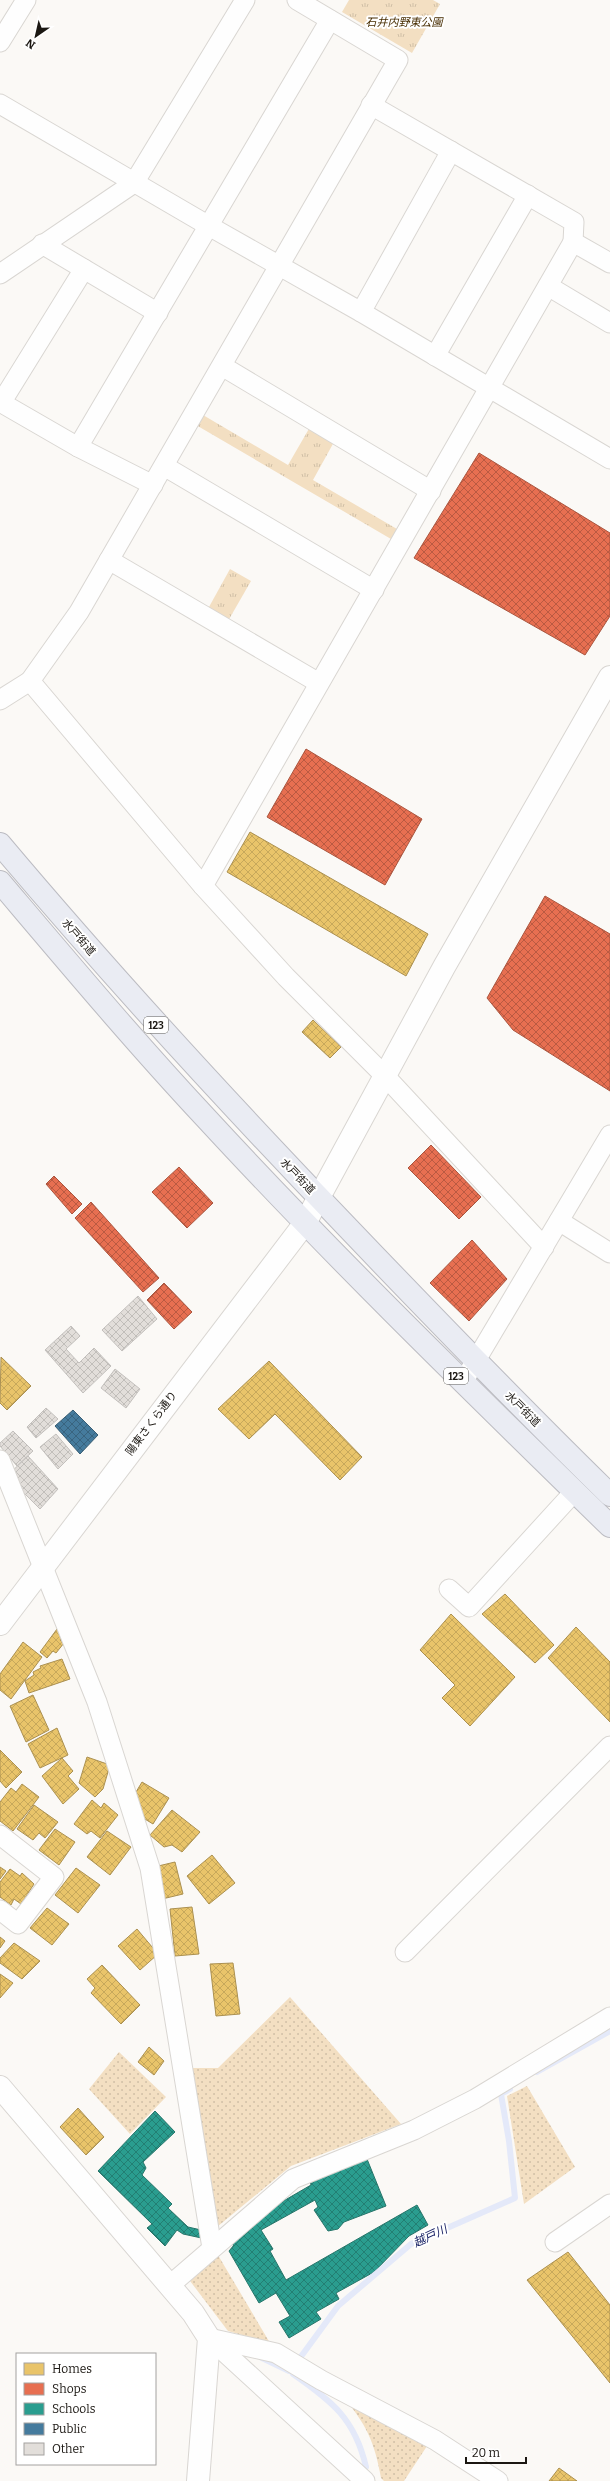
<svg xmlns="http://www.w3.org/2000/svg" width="610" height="2481" viewBox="0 0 610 2481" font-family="Bitter,'Noto Sans JP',serif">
<defs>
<pattern id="grass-dots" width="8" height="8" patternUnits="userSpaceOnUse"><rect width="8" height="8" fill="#f3dfc2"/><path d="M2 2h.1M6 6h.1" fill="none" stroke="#d0bfa6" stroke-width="1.8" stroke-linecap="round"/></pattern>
<pattern id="park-tufts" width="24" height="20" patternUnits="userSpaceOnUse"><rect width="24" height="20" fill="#f3dfc2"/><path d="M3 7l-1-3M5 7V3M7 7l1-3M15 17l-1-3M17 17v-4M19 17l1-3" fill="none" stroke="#d0bfa6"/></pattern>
<pattern id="homes-cross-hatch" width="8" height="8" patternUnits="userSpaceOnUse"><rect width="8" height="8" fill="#e9c46a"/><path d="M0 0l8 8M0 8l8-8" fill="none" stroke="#c7a85b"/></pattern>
<pattern id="shops-cross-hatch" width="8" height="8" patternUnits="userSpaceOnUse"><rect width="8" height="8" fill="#e76f51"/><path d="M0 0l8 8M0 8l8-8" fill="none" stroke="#ba5a42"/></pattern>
<pattern id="schools-cross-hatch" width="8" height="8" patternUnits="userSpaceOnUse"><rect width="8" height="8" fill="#2a9d8f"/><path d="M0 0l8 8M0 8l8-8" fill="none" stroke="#237f73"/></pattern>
<pattern id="public-cross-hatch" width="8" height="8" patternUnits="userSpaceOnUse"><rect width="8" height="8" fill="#457b9d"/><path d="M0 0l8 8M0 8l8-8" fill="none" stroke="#39647f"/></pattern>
<pattern id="building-cross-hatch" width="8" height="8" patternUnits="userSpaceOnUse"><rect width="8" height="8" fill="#e2deda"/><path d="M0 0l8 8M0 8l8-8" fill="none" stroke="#c1beba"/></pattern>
</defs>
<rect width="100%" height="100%" fill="#fbf9f6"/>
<!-- grass -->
<g fill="url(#grass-dots)">
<polygon points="290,1997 401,2124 291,2166 217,2227 189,2068 218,2068"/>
<polygon points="119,2052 166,2097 130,2134 89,2089"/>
<polygon points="527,2086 575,2167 524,2204 507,2096"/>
<polygon points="215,2250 270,2343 228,2331 187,2277"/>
<path d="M342,2396L429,2443L404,2481H384L381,2478C375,2443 366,2423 342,2396Z"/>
</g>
<!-- park -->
<g fill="url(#park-tufts)">
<polygon points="349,0 433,0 440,4 412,53 342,12"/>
<polygon points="203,415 288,465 310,427 334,442 313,480 397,529 391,539 196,425"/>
<polygon points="230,569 251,581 224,628 204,616"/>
</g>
<!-- homes -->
<g fill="url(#homes-cross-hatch)" stroke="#ab9050">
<polygon points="250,832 428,934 406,976 227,872"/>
<polygon points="313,1020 341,1047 330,1058 302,1032"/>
<polygon points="1,1357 31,1386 7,1410 0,1403"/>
<polygon points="269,1361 362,1457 340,1480 275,1414 249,1439 218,1409"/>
<polygon points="505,1594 554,1645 535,1663 482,1614"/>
<polygon points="451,1614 515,1677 470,1726 442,1698 455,1685 420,1650"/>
<polygon points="60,1625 63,1636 60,1640 64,1643 56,1653 53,1651 47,1658 40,1652"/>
<polygon points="576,1627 610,1662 610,1722 548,1658"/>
<polygon points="23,1642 42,1657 11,1699 0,1690 0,1674"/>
<polygon points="62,1659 70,1679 29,1693 25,1681 34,1675 33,1672 41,1668 40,1666"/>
<polygon points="33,1695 49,1730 26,1742 10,1706"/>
<polygon points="57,1728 68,1755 40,1768 28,1744"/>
<polygon points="0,1750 22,1772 6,1788 0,1781"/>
<polygon points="87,1757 110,1765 103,1789 95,1797 79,1783"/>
<polygon points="62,1758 73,1771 68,1776 79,1789 63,1804 42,1776"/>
<polygon points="142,1782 169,1798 153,1824 140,1816 133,1797"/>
<polygon points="22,1784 39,1797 13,1831 0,1821 0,1802 11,1788 16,1792"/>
<polygon points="92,1800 101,1808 104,1803 118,1815 100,1838 91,1831 87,1834 74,1824"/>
<polygon points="34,1805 58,1822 45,1838 39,1833 33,1840 17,1829"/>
<polygon points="172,1810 200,1832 182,1852 172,1845 164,1847 150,1835"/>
<polygon points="55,1829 75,1842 59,1865 39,1850"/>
<polygon points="107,1831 131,1847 110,1875 87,1857"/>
<polygon points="212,1855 235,1883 209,1904 187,1876"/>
<polygon points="175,1862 183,1894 162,1899 154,1867"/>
<polygon points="0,1867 6,1871 0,1879"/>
<polygon points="76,1868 100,1885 78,1913 55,1895"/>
<polygon points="10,1869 20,1876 22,1873 34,1884 21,1904 14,1899 11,1905 0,1897 0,1882"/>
<polygon points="192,1907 199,1954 175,1956 170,1909"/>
<polygon points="47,1908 69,1924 52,1945 30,1928"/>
<polygon points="137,1929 158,1954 140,1970 118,1946"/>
<polygon points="0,1937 5,1941 0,1948"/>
<polygon points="14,1943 40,1961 22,1979 0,1963 0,1958"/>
<polygon points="233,1963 240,2014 216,2016 210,1964"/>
<polygon points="102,1965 140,2005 121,2024 91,1993 95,1988 87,1979"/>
<polygon points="0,1974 13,1983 0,1998"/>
<polygon points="149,2047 164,2061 154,2075 138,2062"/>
<polygon points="78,2108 104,2137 86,2155 60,2127"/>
<polygon points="568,2252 610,2305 610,2383 527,2280"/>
<polygon points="559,2468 577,2481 549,2481"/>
</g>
<!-- shops -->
<g fill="url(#shops-cross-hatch)" stroke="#aa553e">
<polygon points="479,453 610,533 610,616 585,655 414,558"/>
<polygon points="306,749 422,819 385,885 267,817"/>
<polygon points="545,896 610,934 610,1091 513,1030 487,998"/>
<polygon points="431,1145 481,1197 459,1219 408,1168"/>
<polygon points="179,1167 213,1203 187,1228 152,1192"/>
<polygon points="54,1176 82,1204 72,1214 46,1184"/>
<polygon points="91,1202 159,1278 143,1292 75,1218"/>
<polygon points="472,1240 507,1279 469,1321 430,1283"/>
<polygon points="164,1283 192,1312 174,1329 147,1300"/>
</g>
<!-- schools -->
<polygon fill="url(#schools-cross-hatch)" stroke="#26756a" points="155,2111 175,2132 143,2162 146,2168 142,2175 172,2204 168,2208 188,2227 236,2238 261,2214 311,2185 310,2181 367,2159 386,2206 344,2222 338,2229 328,2231 314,2210 318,2207 315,2200 261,2230 273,2249 270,2251 286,2280 417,2205 428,2225 409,2236 374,2272 336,2293 339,2299 316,2312 321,2319 289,2338 279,2322 290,2316 276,2293 259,2303 229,2251 234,2245 183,2234 177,2230 165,2246 147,2228 152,2224 98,2171"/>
<!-- public -->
<polygon fill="url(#public-cross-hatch)" stroke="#385d73" points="73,1410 98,1435 80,1454 55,1426"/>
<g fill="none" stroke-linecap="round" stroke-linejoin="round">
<!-- stream -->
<g stroke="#e4e9f9" stroke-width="6">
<polyline points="537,2072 610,2031"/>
<polyline points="262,2358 289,2371"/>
<polyline points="297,2362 338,2306 411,2244 515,2198 509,2141 501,2094 510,2089"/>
<path d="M293,2374C332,2401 355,2419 366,2467"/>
</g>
</g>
<!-- building -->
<g fill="url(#building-cross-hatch)" stroke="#c3c0bd">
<polygon points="138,1296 157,1319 122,1351 102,1330"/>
<polygon points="71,1326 80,1336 66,1349 79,1363 94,1348 111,1366 83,1393 45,1350"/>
<polygon points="115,1369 140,1389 126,1408 101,1388"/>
<polygon points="46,1408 58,1419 36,1438 27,1427"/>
<polygon points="13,1431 33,1451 17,1466 0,1446 0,1443"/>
<polygon points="56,1434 73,1454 58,1469 40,1447"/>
<polygon points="28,1456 58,1489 40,1509 7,1476"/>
</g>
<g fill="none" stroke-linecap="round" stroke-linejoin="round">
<!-- street casing -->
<g stroke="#d9d6d2" stroke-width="21">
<g id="street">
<polyline points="0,42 26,0"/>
<polyline points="0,104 209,226 361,312 610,459"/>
<polyline points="371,105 574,222 573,242"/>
<polyline points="42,244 158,313"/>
<polyline points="0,274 134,183 245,0"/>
<polyline points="548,286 610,323"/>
<polyline points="361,312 451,151"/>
<polyline points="435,356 528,195"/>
<polyline points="222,366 431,491"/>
<polyline points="0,402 78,447 153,485"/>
<polyline points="1,403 84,269"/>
<polyline points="78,447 330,20"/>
<polyline points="164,466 374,590"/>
<polyline points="109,560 319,683"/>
<polyline points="30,681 79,612 398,60 297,0"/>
<polyline points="0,700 30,681 203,886 286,977 385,1076 544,1247"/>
<polyline points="203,886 573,242 610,263"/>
<polyline points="559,1221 610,1253"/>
<polyline points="463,1382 610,1135"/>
<polyline points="0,1460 97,1702 150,1868 212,2248"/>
<polyline points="449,1589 469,1607 574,1492"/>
<polyline points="0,1835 54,1877 18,1924 0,1910"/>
<polyline points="405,1952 610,1746"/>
<polyline points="555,2242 610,2204"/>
<polyline points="169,2286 293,2179 414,2130 475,2099 610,2017"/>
<polyline points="209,2338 276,2353 321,2380 435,2440 498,2481"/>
<polyline points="209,2338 365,2481"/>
</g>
</g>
<!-- secondary casing -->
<g stroke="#d9d6d2" stroke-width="24">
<g id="secondary">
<polyline points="0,1624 305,1223 444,967 610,677"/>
<polyline points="0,2087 193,2313 209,2338 198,2481"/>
</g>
</g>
<!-- highway casing -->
<g stroke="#bcbcc2" stroke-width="24">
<g id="highway">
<path d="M0,844C112,977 229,1104 349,1229C435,1319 521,1408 610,1495"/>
<path d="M0,882C67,961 134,1041 205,1117C335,1258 473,1392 610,1526"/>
</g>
</g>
<!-- street -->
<use href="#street" stroke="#fefefe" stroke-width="19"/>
<!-- secondary -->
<use href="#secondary" stroke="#fefefe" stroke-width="22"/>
<!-- highway -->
<use href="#highway" stroke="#eaecf3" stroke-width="22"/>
</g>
<g text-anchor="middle" stroke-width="4" stroke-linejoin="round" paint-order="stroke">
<!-- shield labels -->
<g fill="#fff" stroke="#5f5d59" stroke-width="1">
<rect x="144" y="1017" width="24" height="16" rx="3"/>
<rect x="444" y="1368" width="24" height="16" rx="3"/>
</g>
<g font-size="10" font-weight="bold" fill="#1b1712">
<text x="156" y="1029">123</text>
<text x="456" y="1380">123</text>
</g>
<!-- park labels -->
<g font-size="11" font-style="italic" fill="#472d00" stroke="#fff">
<text x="404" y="26">石井内野東公園</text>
</g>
<!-- street labels -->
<g font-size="11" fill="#1b1712" stroke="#fff">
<text transform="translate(79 937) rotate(49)" y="4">水戸街道</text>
<text transform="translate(298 1176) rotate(46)" y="4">水戸街道</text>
<text transform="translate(523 1409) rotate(45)" y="4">水戸街道</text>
<text transform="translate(151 1423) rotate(-53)" y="4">陽東さくら通り</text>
</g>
<!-- water labels -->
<g font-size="12" font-style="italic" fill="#192265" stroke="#fff">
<text transform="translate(430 2236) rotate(-25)" y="4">越戸川</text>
</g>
</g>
<!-- legend -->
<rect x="16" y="2353" width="140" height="112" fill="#ffffff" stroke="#a4a2a0"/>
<rect x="24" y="2363" width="20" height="12" fill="#e9c46a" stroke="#a4a2a0"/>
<text x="52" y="2373" font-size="12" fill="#1b1712">Homes</text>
<rect x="24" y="2383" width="20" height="12" fill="#e76f51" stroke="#a4a2a0"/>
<text x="52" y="2393" font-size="12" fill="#1b1712">Shops</text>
<rect x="24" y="2403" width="20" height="12" fill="#2a9d8f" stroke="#a4a2a0"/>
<text x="52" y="2413" font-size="12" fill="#1b1712">Schools</text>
<rect x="24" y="2423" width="20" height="12" fill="#457b9d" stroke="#a4a2a0"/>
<text x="52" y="2433" font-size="12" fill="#1b1712">Public</text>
<rect x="24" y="2443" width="20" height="12" fill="#e2deda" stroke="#a4a2a0"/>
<text x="52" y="2453" font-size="12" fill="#1b1712">Other</text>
<!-- north arrow -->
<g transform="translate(36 36) rotate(214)" stroke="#ffffff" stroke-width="3" paint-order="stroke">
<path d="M0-3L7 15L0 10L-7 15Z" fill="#1b1712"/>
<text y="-6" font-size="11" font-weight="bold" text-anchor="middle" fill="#1b1712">N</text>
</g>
<!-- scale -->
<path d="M466 2457v6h60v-6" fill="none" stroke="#1b1712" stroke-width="2"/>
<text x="472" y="2457" font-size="12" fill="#1b1712" stroke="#ffffff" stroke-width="3" paint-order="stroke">20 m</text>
</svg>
